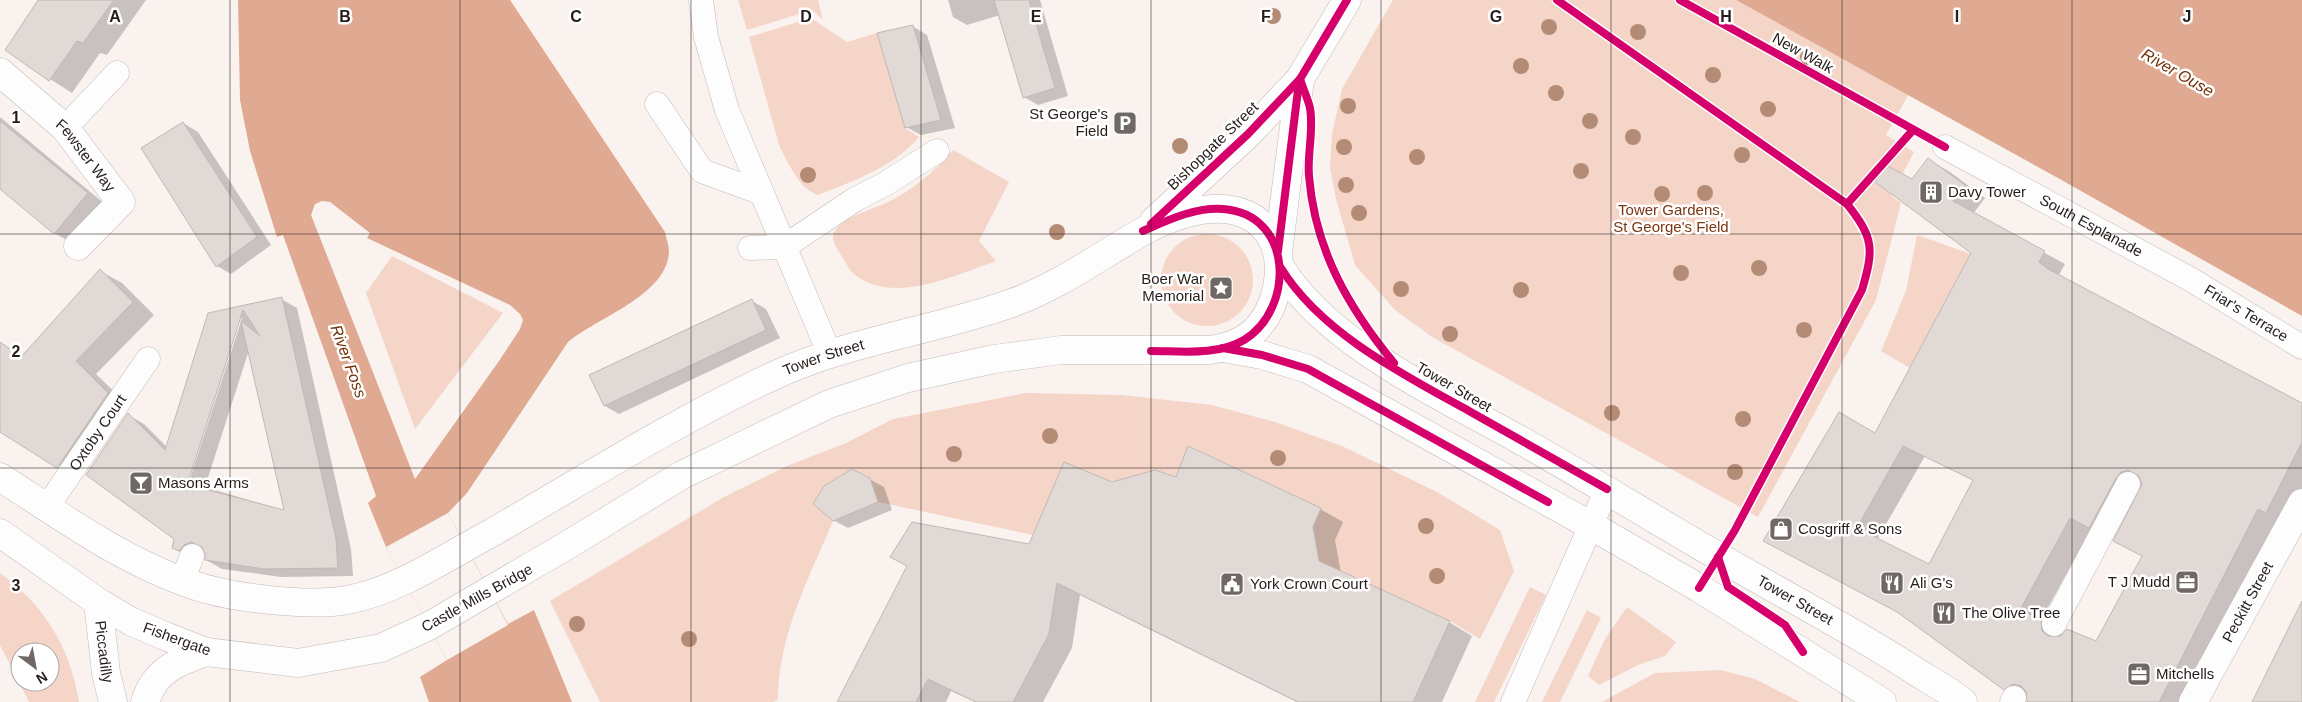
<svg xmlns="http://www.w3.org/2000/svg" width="2302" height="702" viewBox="0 0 2302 702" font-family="Arial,sans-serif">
<rect width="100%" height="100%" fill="#faf2ef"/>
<!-- green -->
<g fill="#f4d5c7" fill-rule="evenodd">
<polygon points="738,0 818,0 823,20 812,10 747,30"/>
<polygon points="1393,0 1736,0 1908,95 1886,135 1914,152 1891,196 1901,203 1876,300 1758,517 1432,337 1395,310 1355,265 1336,199 1330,168 1332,134 1342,89"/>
<path d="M811,18L847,42L877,33L905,128L919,137C894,167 853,181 818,195C799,189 787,161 779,145L749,37Z"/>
<path d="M953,150L1009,182L979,241L996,261C955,275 893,306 854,274C849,270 845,261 841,255C836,247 828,238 837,228C848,215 872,210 888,202C913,190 934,172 953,150Z"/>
<circle cx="1207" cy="280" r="46"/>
<polygon points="1917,235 1971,254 1910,368 1881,351 1906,291"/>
<polygon points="392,256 503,313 415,429 366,293"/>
<path d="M1025,393L1121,395L1212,405L1278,423L1342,446L1437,492L1500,530L1514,571L1480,639L1450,621L1319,561L1307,540L1320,508L1189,446L1176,477L1155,470L1136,475L1131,491L1064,462L1033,535L878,502L870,478L852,469L824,486L813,504L833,521C809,578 778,636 778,699L773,702H600L550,601L724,497L787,466L846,443L893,419Z"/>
<path d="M0,573C45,606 70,647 79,702H29L0,645ZM20,652H50V682H20Z"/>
<polygon points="1530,587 1546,595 1494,702 1475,702"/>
<polygon points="1627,607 1676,642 1665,656 1638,665 1599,685 1588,676 1605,639"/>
<polygon points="1587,610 1601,618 1560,702 1542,702"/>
<polygon points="1721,670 1755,679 1800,702 1602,702 1655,673"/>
</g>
<!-- water -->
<g fill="#dfaa91" fill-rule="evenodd">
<path d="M238,0H510L665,232C666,238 669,246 669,251C668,295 598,317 568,342L467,493L448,513L508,624L534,610L572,702H429L420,677L447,660L386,547L368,503L376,496L283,235L277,237L250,151L240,100ZM322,201L330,202L370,233L367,238L510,305L520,314L523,320L520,329L499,361L415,479L311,215L315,204Z"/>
<polygon points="1736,0 2302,0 2302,316 2058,178"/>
</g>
<!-- pier -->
<polygon fill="#faf2ef" points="448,513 508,625 447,660 386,547"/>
<!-- shadow -->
<g fill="#0003" fill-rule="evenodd">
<polygon points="40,0 146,0 107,55 100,53 72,93 50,79"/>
<polygon points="948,0 1040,0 1068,96 1038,105 1024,97 1000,15 967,25 953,17"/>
<polygon points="912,26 927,35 955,128 921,135 906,127"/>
<polygon points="0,117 106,205 74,244 54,233 0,188"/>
<polygon points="183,123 198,132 271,245 231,274 217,266"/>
<path d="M1929,160L1950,172L1985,198L1973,214L2065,264L2059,275L2302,404V508L2186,702H2028V699L2025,701L2004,689L1903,615L1785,552L1875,435L1973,252L1913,181ZM1925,456L1974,481L1929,566L1877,540ZM2141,486L2143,556L2096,643L2062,636V632L2041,620L2091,529Z"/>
<polygon points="100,271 122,283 154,315 96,374 129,406 80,479 0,427 0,342 23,357"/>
<path d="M281,299L297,308L351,549L353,576L281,577L222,569L206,560L205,551L189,557L173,548L176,538L128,415L144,424L167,447L209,314ZM239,318H242L188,485L186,484ZM249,350L285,511L205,487Z"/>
<polygon points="752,301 766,309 780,338 619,414 605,406"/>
<polygon points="869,479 884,487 892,510 848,528 833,520"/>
<polygon points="1176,479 1320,509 1343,522 1335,540 1341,573 1449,622 1472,636 1442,702 1297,702 1080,595 1072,648 1043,702 975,702 951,691 946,702 838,702 1030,545 1112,484"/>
</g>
<!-- building -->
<g fill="#e1d9d5" stroke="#c0b8b5" fill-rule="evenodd">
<polygon points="38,0 114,0 83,43 77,41 49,81 5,50"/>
<polygon points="994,0 1029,0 1055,88 1023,98"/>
<polygon points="913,25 941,120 905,128 877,33"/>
<polygon points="0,121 88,193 54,234 0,189"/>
<polygon points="183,122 257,237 216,267 141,148"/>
<path d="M1928,158L1965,185L1953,201L2045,251L2039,262L2048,269L2302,403V442L2266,513L2258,509L2159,702H2027L2026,691L2021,686L2013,684L2004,690L1897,612L1763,541L1839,412L1875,433L1971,253L1875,182L1886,165L1912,179ZM1903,446L1973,480L1929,564L1857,528ZM2128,470L2139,476L2142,484L2113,541L2142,556L2096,641L2067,629L2061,636H2048L2042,631L2041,619L2020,610L2070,518L2089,528L2116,478L2121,472Z"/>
<polygon points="100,269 133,302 76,361 108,393 57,468 0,432 0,342 21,357"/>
<path d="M282,297L336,539L338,568L264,569L205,560V554L202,547L191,542L184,545L179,551L172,548L174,539L86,475L128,413L165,450L208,313ZM243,310L260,336L241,321L284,510L193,486L195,481L189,479Z"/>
<polygon points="752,299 766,330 604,406 589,375"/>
<polygon points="1188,446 1321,508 1313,527 1319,561 1450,621 1413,702 1298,702 1057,583 1049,634 1013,702 976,702 928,679 916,702 837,702 907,566 890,557 912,522 1029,544 1064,462 1112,482 1155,470 1176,477"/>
<polygon points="852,469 870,478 878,502 833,521 813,504 824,486"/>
<polygon points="2302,601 2302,702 2252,702"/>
</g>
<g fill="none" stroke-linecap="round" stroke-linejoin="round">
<!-- lane casing -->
<g stroke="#c1bab6" stroke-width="25">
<g id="lane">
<polyline points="701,0 706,37 727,110 830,355"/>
<polyline points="657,104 702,171 762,193"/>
<polyline points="65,128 117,73"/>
<path id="s1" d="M1945,147L2190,279L2302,347"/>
<polyline points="750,248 784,247 854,200 885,184 937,151"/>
<path id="s2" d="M47,507L148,359"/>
<polyline points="182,581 192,556"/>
<polyline points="2054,624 2128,484"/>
<polyline points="1513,702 1607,489"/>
<polyline points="2012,702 2014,698"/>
</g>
</g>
<!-- street casing -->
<g stroke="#c1bab6" stroke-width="29">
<g id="street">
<path id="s3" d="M0,72L65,128L121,202L78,246"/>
<path id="s4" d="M2193,702L2302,503"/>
</g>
</g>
<!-- secondary casing -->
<g stroke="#c1bab6" stroke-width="29">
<g id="secondary">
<path id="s5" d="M1281,268C1327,343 1438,394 1513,436C1597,483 1679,535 1763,582C1814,611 1866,639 1915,671C1931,681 1948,690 1963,702"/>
<polyline points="1223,348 1262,355 1308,369 1590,525 1699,588 1882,702"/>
<path id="s6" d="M98,602L106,673L113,702"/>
<path d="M145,702C155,670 177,662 206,652"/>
</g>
</g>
<!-- primary casing -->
<g stroke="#c1bab6" stroke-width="29">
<g id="primary">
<polyline points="1154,221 1248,134 1300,79 1347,0"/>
<polyline points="1278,252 1300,79"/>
<path id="s7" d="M0,477C61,516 121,560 190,584C229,598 312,608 352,599C402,588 448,556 493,532C585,479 676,421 773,376C848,341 933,331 1012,303C1059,286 1098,257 1142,232C1164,219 1197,207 1224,209C1267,213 1285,248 1277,287C1269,325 1248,345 1209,350H1061L994,359L908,378L829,404L682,475L571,543L429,626L381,648L298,663L206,652L165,636L132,622L98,602L0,533"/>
</g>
</g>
<!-- lane -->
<use href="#lane" stroke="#fefdfd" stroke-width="24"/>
<!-- street -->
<use href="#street" stroke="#fefdfd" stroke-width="28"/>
<!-- secondary -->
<use href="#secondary" stroke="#fefdfd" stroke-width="28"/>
<!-- primary -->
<use href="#primary" stroke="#fefdfd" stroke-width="28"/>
<!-- cycleway casing -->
<g stroke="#fff" stroke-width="11">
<g id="cycleway">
<path d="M1557,0L1847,204C1874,238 1874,249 1862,290L1735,530L1699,588"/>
<polyline points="1680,0 1945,147"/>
<path d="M1300,79C1303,89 1308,99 1310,108C1314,130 1307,154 1309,176C1315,250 1348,307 1394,363"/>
<polyline points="1847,204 1913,130"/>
<polyline points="1151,224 1248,134 1300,79 1347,0"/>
<path d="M1143,231C1168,220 1195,207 1223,209C1294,214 1295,309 1244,340C1217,356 1181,351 1151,351"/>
<polyline points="1278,251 1299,82"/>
<path d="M1281,268C1321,333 1404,375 1469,411C1515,437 1561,463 1607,489"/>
<polyline points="1223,348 1262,355 1308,369 1548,502"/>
<polyline points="1718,557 1728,587 1785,625 1803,652"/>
</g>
</g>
<!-- cycleway -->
<use href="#cycleway" stroke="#d6006c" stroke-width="8"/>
</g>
<!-- trees -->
<g fill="#b48b75">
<circle cx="1273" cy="16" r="8"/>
<circle cx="1549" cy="27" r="8"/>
<circle cx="1638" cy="32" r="8"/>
<circle cx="1808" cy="57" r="8"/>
<circle cx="1521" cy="66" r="8"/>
<circle cx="1713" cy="75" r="8"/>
<circle cx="1556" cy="93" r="8"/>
<circle cx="1348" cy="106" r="8"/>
<circle cx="1768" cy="109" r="8"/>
<circle cx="1590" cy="121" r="8"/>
<circle cx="1633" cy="137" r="8"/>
<circle cx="1180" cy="146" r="8"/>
<circle cx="1344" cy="147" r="8"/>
<circle cx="1742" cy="155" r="8"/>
<circle cx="1417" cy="157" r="8"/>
<circle cx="1581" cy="171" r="8"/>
<circle cx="808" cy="175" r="8"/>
<circle cx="1346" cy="185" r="8"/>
<circle cx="1705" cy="193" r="8"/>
<circle cx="1662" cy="194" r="8"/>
<circle cx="1359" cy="213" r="8"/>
<circle cx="1057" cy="232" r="8"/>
<circle cx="1759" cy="268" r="8"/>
<circle cx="1681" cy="273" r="8"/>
<circle cx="1401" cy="289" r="8"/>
<circle cx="1521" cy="290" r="8"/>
<circle cx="1804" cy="330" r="8"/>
<circle cx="1450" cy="334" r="8"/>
<circle cx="1612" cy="413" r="8"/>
<circle cx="1743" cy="419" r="8"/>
<circle cx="1050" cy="436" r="8"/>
<circle cx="954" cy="454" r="8"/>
<circle cx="1278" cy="458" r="8"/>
<circle cx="1735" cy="472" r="8"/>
<circle cx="1426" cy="526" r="8"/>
<circle cx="1437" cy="576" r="8"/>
<circle cx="577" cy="624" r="8"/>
<circle cx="689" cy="639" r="8"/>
</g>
<!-- grid -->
<path fill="none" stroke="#251d1a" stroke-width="1" stroke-opacity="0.55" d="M230,0V702M460,0V702M691,0V702M921,0V702M1151,0V702M1381,0V702M1611,0V702M1842,0V702M2072,0V702M0,234H2302M0,468H2302"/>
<!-- icons -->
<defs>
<g id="parking-square" transform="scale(1.25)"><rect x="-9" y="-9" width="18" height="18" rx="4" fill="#706865" stroke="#fff"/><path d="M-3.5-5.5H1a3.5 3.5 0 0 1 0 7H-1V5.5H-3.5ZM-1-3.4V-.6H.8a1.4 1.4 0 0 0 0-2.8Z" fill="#fff"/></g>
<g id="building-square" transform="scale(1.25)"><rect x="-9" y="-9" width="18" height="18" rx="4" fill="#706865" stroke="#fff"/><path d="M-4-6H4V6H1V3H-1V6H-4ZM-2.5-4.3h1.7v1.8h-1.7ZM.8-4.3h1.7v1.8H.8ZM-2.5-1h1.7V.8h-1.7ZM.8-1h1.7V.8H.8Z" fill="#fff"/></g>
<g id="sight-square" transform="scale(1.25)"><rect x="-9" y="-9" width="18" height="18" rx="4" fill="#706865" stroke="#fff"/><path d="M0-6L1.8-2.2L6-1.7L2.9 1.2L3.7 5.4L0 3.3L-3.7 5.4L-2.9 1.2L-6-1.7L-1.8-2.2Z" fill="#fff"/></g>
<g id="bar-square" transform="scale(1.25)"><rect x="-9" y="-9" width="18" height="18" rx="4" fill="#706865" stroke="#fff"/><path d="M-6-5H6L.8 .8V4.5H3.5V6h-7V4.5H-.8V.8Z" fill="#fff"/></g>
<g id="shop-square" transform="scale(1.25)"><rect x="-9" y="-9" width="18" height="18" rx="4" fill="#706865" stroke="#fff"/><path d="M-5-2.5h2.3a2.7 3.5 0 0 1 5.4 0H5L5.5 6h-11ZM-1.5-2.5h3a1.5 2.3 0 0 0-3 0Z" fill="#fff"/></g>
<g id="office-square" transform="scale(1.25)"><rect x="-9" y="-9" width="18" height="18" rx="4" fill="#706865" stroke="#fff"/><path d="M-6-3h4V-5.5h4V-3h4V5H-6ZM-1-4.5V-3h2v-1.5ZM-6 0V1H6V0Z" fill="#fff"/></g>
<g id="restaurant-square" transform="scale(1.25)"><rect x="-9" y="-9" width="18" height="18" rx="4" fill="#706865" stroke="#fff"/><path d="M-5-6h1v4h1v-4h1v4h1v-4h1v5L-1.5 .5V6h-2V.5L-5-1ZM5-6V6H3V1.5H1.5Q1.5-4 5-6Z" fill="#fff"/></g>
<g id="civic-square" transform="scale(1.25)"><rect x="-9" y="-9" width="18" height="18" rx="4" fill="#706865" stroke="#fff"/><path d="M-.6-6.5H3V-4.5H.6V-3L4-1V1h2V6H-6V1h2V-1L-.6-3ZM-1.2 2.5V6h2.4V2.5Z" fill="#fff"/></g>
</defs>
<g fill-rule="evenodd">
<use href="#parking-square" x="1125" y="123"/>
<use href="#building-square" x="1931" y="192"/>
<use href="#sight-square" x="1221" y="288"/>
<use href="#bar-square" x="141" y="483"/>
<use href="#shop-square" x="1781" y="529"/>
<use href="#office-square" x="2187" y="582"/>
<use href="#restaurant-square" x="1892" y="583"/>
<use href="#civic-square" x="1232" y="584"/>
<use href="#restaurant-square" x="1944" y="613"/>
<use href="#office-square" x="2139" y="674"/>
</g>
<g text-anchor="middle" stroke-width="5" stroke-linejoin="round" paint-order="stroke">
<!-- street labels -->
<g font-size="15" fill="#251d1a" stroke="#fff">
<text transform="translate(1803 53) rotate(29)" y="5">New Walk</text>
<text transform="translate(1213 146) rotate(-44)" y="5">Bishopgate Street</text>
<text dy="5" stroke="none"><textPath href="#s3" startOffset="120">Fewster Way</textPath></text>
<text dy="5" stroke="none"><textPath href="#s1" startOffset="166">South Esplanade</textPath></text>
<text dy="5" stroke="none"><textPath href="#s1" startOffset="344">Friar's Terrace</textPath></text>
<text dy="5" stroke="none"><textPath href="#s7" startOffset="914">Tower Street</textPath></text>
<text transform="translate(1454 387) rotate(30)" y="5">Tower Street</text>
<text dy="5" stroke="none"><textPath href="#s2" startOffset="90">Oxtoby Court</textPath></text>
<text transform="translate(477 598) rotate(-29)" y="5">Castle Mills Bridge</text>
<text dy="5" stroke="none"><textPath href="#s5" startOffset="616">Tower Street</textPath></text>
<text dy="5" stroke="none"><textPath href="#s4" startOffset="114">Peckitt Street</textPath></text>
<text transform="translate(177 639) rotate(20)" y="5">Fishergate</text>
<text dy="5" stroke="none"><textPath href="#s6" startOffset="50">Piccadilly</textPath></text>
</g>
<!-- poi labels -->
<g font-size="15" fill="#251d1a" stroke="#fff" text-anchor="start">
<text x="1108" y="119" text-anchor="end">St George's<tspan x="1108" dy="17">Field</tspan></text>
<text x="1948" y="197">Davy Tower</text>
<text x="1204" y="284" text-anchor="end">Boer War<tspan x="1204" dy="17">Memorial</tspan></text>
<text x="158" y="488">Masons Arms</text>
<text x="1798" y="534">Cosgriff &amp; Sons</text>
<text x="2170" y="587" text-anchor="end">T J Mudd</text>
<text x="1910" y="588">Ali G's</text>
<text x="1250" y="589">York Crown Court</text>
<text x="1962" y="618">The Olive Tree</text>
<text x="2156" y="679">Mitchells</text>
</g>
<!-- park labels -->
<g font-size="15" fill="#7a3712" stroke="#fff">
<text x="1671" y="215">Tower Gardens,<tspan x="1671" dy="17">St George's Field</tspan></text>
</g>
<!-- water labels -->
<g font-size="16" font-style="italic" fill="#712f06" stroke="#fff">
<text transform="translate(2178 72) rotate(30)" y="6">River Ouse</text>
<text transform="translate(349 361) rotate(70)" y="6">River Foss</text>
</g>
</g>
<g font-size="16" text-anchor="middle" font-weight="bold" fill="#251d1a" stroke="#fff" stroke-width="5" stroke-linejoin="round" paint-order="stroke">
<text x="115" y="22">A</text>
<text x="345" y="22">B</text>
<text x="576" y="22">C</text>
<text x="806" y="22">D</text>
<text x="1036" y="22">E</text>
<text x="1266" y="22">F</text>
<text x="1496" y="22">G</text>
<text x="1726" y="22">H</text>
<text x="1957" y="22">I</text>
<text x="2187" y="22">J</text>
<text x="16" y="123">1</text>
<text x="16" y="357">2</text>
<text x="16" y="591">3</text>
</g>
<!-- north arrow -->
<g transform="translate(35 667) rotate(148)"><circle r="24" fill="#ffffff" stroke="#a8a5a3"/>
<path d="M0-4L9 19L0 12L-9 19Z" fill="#706865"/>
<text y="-8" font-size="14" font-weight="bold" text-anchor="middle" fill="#251d1a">N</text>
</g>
</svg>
